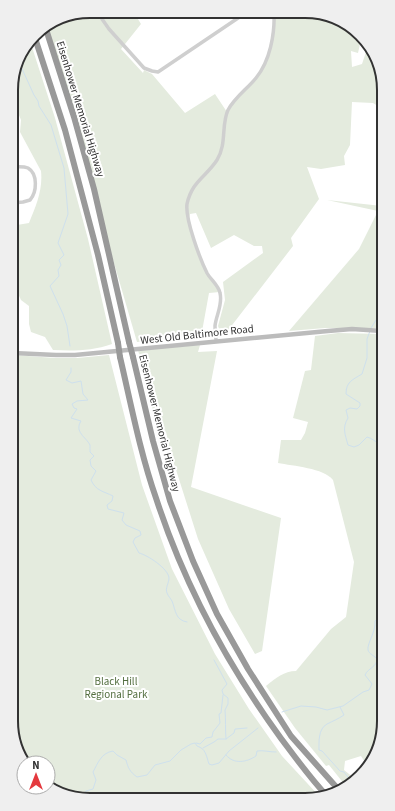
<svg xmlns="http://www.w3.org/2000/svg" width="395" height="811" viewBox="0 0 395 811" font-family="'Source Sans 3',sans-serif">
<rect width="100%" height="100%" fill="#fff"/>
<!-- green -->
<g fill="#e4ebde" fill-rule="evenodd">
<path d="M90,11H133L141,24L121,49L143,73L144,70L152,74L185,113L215,94L227,112C234,99 247,90 256,78C270,59 272,35 274,12L321,13L357,31L381,69V108L373,103L352,102L350,145L344,156L345,165L321,169L307,167L319,199L291,238L293,246L226,333L220,331L218,326L225,300L223,282L263,253L262,246H254L234,235L211,248L196,213L190,214L188,223L207,272L220,292L209,293L201,337L137,342L45,26L60,17ZM360,44L366,52L362,64L352,67L351,51L358,53Z"/>
<path d="M30,41L55,118L88,239L112,344C92,351 73,351 53,350L45,337L31,332L29,324V306L21,300L12,281V267L15,257L13,244L17,225L29,223C36,206 43,190 41,171L20,132L21,120L12,98V80L19,55Z"/>
<polygon points="327,200 382,206 382,328 325,328 289,331 359,249 378,211"/>
<path d="M338,333L382,334L384,727L368,767L361,756L345,761L344,770L354,778L345,785L329,765L326,766L295,728L266,686C276,678 284,671 296,671L331,629L346,617L354,562L333,480C324,468 293,466 278,463L281,440H301L305,433L308,422L293,418L305,371L311,370L315,336Z"/>
<polygon points="200,345 198,352 217,351 191,487 281,518 262,651 255,654 229,609 198,539 171,454 166,432 160,441 138,350"/>
<polygon points="13,355 55,358 77,358 109,355 142,485 172,569 215,654 249,709 282,756 320,797 75,799 48,785 48,763 27,763 14,742"/>
</g>
<g fill="none" stroke-linecap="round" stroke-linejoin="round">
<!-- stream -->
<g stroke="#cee0ed" stroke-width="1">
<polyline points="18,60 34,95 38,101 39,106 51,125 64,168 68,214 58,243 64,255 59,260 61,265 58,270 59,276 50,286 63,314 67,326 70,346"/>
<polyline points="371,328 378,317 379,311 382,311"/>
<path d="M370,331L367,339V358L362,374C352,380 346,382 346,394L360,403V406L357,409L350,408L346,410L348,418C342,428 345,434 348,445L354,447L359,445L367,437C372,438 375,442 379,443L381,446L379,452L383,460"/>
<path d="M71,368V372L66,380L72,383L81,381L83,394L88,400L77,401L72,404L74,408L77,409L71,418L81,421C74,432 86,437 90,445C90,446 90,451 90,452L94,456L90,460L91,466L96,471L91,480C96,491 103,491 113,496L112,501L107,505L108,509L124,513L122,520L126,525L140,531L141,535L135,538L133,542L139,553C147,555 168,568 169,578C169,583 165,588 167,593C168,596 171,599 172,601C176,611 175,620 187,622"/>
<path d="M214,660L227,684L222,690L223,694L228,698V704L225,710C226,720 225,729 226,739"/>
<path d="M340,707L344,715C338,719 333,721 327,724C318,729 319,742 319,750L322,751L340,771L344,772L351,781"/>
<path d="M282,712L301,706L316,707L327,710L343,706L363,692L369,690L372,684L365,675C368,668 377,667 377,659C375,656 369,654 368,650C367,643 376,632 375,621L380,616C379,606 377,580 383,574"/>
<polyline points="196,743 200,744 206,738 212,737 213,732 220,723 219,714 221,713 223,695"/>
<polyline points="203,748 214,742 218,739 226,739 234,733 235,729 247,728"/>
<path d="M226,755C234,765 247,762 256,756L257,751C263,750 269,752 276,752"/>
<path d="M82,798L86,791L93,789L96,780L93,772C98,763 101,753 113,751L117,755L126,760C128,768 130,772 137,777L147,775L155,765L170,761L181,750L191,744L195,743L197,746C206,749 206,755 209,764L212,765L219,763L229,751L258,728"/>
</g>
<!-- street -->
<g stroke="#cfcfcf" stroke-width="3.5">
<polyline points="99,11 102,19 109,29 144,68 152,71 158,72 247,12"/>
<path d="M12,167C17,167 23,166 28,168C38,174 37,192 30,200L23,202L12,203"/>
<path d="M216,341C216,336 215,331 215,326C216,315 223,305 220,293C219,286 211,280 207,273C200,259 185,219 187,204C192,181 206,177 217,160C227,144 221,125 228,110C235,97 247,89 256,78C270,61 275,34 274,12"/>
</g>
<!-- secondary -->
<polyline stroke="#bcbcbc" stroke-width="4.5" points="13,353 56,355 75,355 328,331 352,329 382,331"/>
<!-- highway -->
<g stroke="#999" stroke-width="6">
<polyline points="45,26 74,117 94,189 129,342"/>
<polyline points="34,35 65,130 98,255 118,343"/>
<path d="M120,357C131,404 140,452 156,498C184,584 227,664 280,737C295,757 310,778 327,796"/>
<polyline points="133,357 153,441 170,501 193,561 217,614 248,669 291,736 338,789"/>
</g>
<!-- highway-bridge -->
<g stroke="#999" stroke-width="6">
<polyline points="129,342 133,357"/>
<polyline points="118,343 120,357"/>
</g>
</g>
<g text-anchor="middle" stroke-width="4" stroke-linejoin="round" paint-order="stroke">
<!-- street labels -->
<g font-size="11" fill="#323232" stroke="#fff">
<text transform="translate(81 109) rotate(73)" y="4">Eisenhower Memorial Highway</text>
<text transform="translate(197 334) rotate(-6)" y="4">West Old Baltimore Road</text>
<text transform="translate(160 423) rotate(76)" y="4">Eisenhower Memorial Highway</text>
</g>
<!-- park labels -->
<g font-size="11" fill="#536e3f" stroke="#fff">
<text x="116" y="685">Black Hill<tspan x="116" dy="13">Regional Park</tspan></text>
</g>
</g>
<!-- crop -->
<path d="M0 0H395V811H0ZM90 18H305A72 72 0 0 1 377 90V721A72 72 0 0 1 305 793H90A72 72 0 0 1 18 721V90A72 72 0 0 1 90 18Z" fill="#efefef" fill-rule="evenodd"/>
<path fill="none" stroke="#323232" stroke-width="2" d="M90 18H305A72 72 0 0 1 377 90V721A72 72 0 0 1 305 793H90A72 72 0 0 1 18 721V90A72 72 0 0 1 90 18Z"/>
<!-- north arrow -->
<g transform="translate(36 775)"><circle r="19" fill="#ffffff" stroke="#adadad"/>
<path d="M0-3L7 15L0 10L-7 15Z" fill="#e4393e"/>
<text y="-6" font-size="11" font-weight="bold" text-anchor="middle" fill="#323232">N</text>
</g>
</svg>
